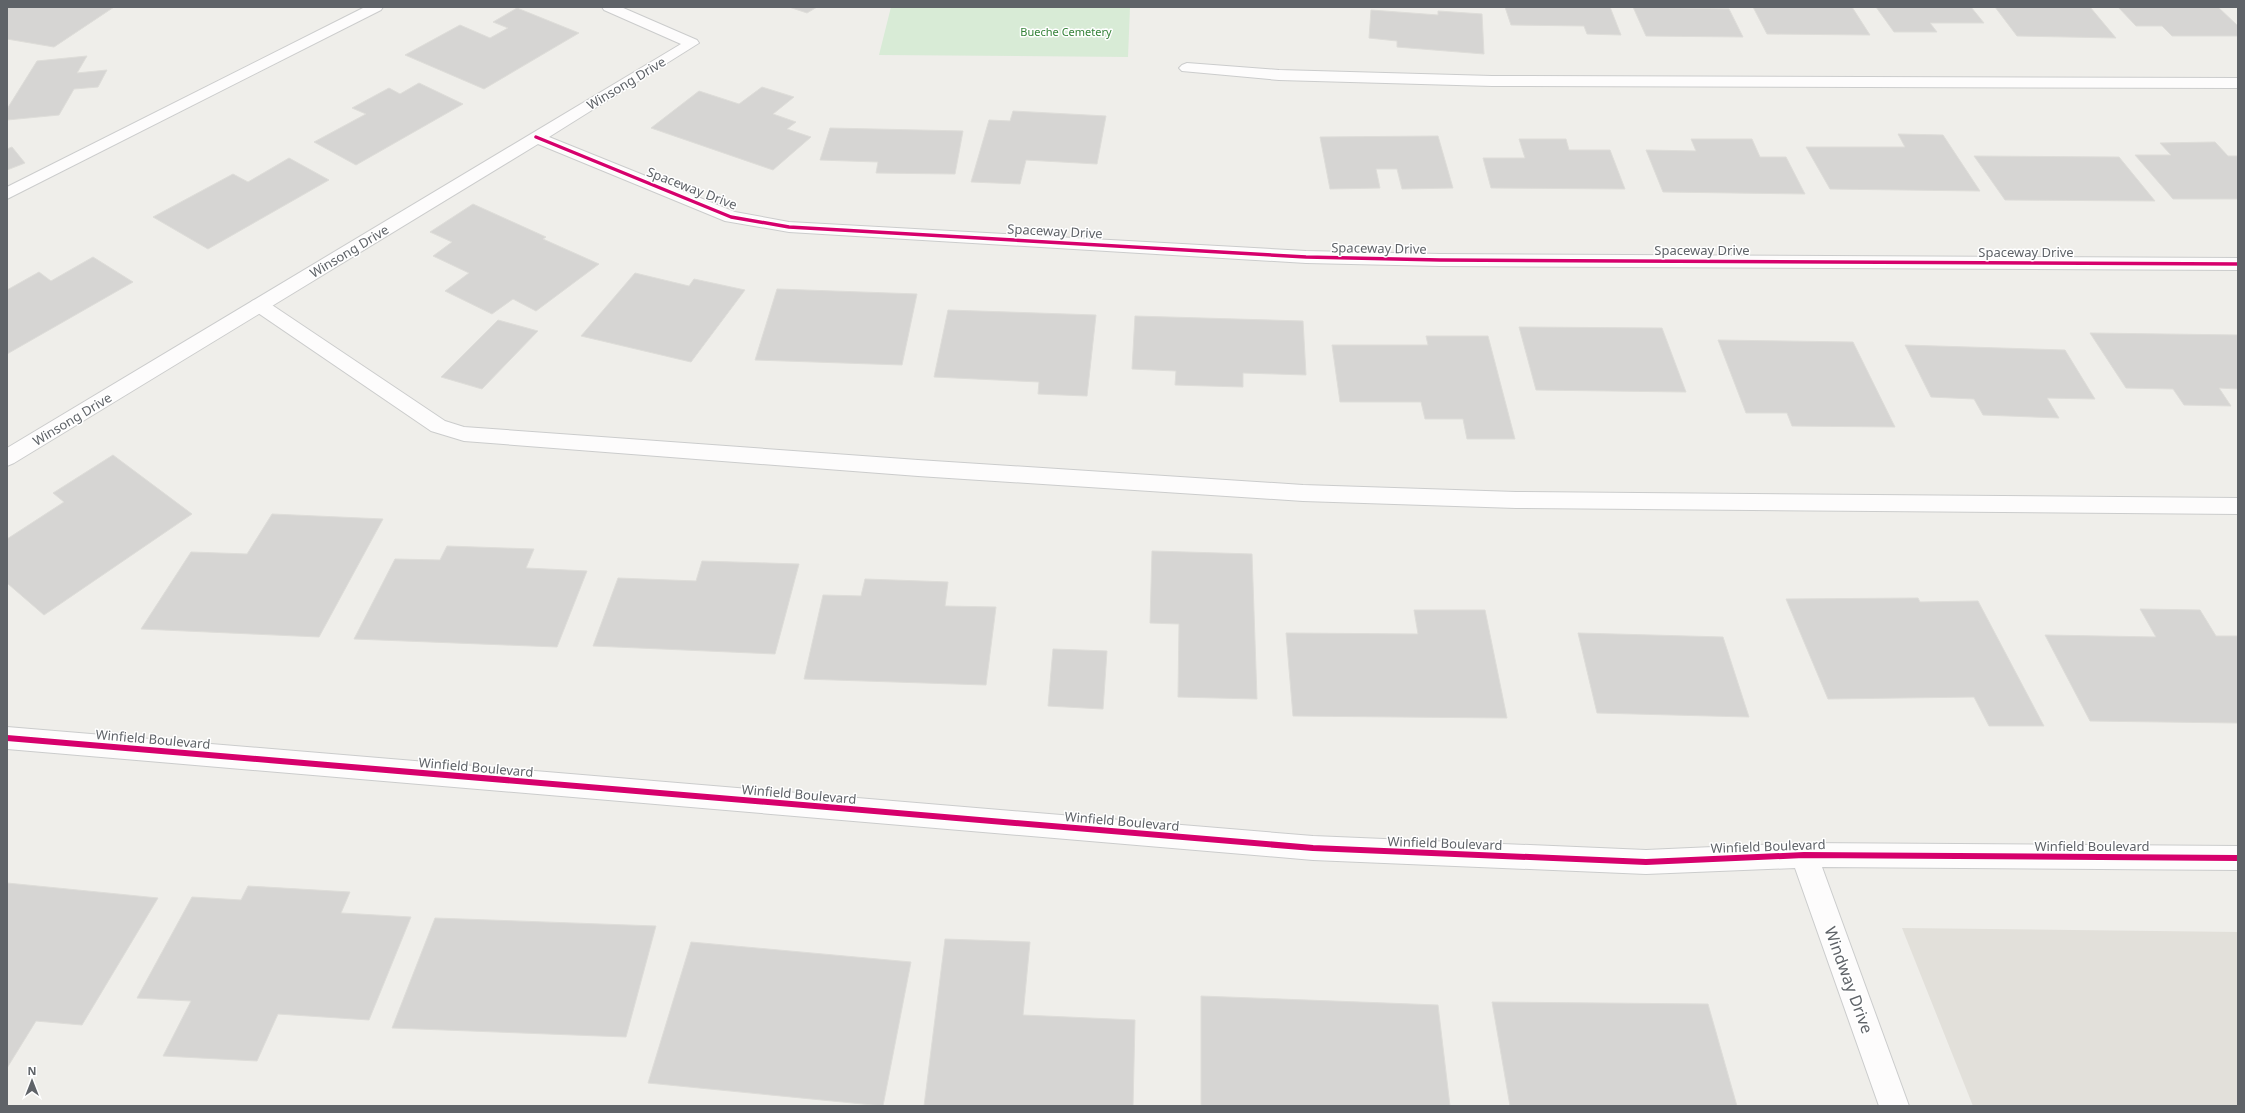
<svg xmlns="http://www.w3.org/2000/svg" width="2245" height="1113" viewBox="0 0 2245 1113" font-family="'Noto Sans',sans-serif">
<rect width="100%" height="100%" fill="#efeeea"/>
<!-- education -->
<polygon fill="#e2e0da" points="1902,928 2238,932 2238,1106 1973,1106"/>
<!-- green -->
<polygon fill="#d8ebd6" points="891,7 1130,7 1128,57 879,55"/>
<!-- building -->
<g fill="#d6d5d3" stroke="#deddd9">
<polygon points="7,7 114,7 54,47 7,39"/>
<polygon points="789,7 817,7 807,13"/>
<polygon points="1505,7 1610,7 1621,35 1587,34 1584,26 1511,25"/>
<polygon points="1633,7 1729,9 1743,37 1646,36"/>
<polygon points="1753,7 1852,7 1870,35 1767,34"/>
<polygon points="1876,7 1971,7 1984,23 1930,23 1937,32 1894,32"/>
<polygon points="1995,7 2090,7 2116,38 2017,36"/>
<polygon points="2118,7 2218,7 2238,26 2238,36 2172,36 2162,26 2136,26"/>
<polygon points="517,8 579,33 484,89 405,55 460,25 490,38 508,28 493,22"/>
<polygon points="1371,10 1438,15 1438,11 1482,14 1484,54 1397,47 1397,41 1369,38"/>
<polygon points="87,56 77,73 107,70 98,87 74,89 59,115 7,120 7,109 37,61"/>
<polygon points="419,83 463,104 356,165 314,142 366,114 352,108 389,88 400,94"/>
<polygon points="762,87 794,97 773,114 796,122 787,129 811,137 773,170 651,128 699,91 739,104"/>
<polygon points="1013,111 1106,116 1097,164 1026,160 1020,184 971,182 989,120 1010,121"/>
<polygon points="830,128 963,131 955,174 876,173 878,162 820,160"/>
<polygon points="1898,134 1943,135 1980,191 1830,189 1806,147 1905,147"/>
<polygon points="1438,136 1453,188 1402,189 1397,169 1376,169 1380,188 1330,189 1320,137"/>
<polygon points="1519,139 1566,139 1569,150 1610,150 1625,189 1491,188 1483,158 1525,158"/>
<polygon points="1691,139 1752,139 1760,157 1786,157 1805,194 1663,192 1646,150 1696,151"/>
<polygon points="2215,142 2228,156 2238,156 2238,199 2173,199 2135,155 2171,155 2160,143"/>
<polygon points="12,147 25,163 7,170 7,149"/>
<polygon points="1974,156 2119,157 2155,201 2005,200"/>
<polygon points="289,158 329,180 208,249 153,217 233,174 248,182"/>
<polygon points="473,204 546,237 543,239 599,264 536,311 513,299 492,314 445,291 469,273 433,256 452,242 430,232"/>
<polygon points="93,257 133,282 7,354 7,290 39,272 51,281"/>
<polygon points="635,273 689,286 694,279 745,290 691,362 581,336"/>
<polygon points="777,289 917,294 902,365 755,360"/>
<polygon points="948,310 1096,315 1087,396 1038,394 1039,382 934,377"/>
<polygon points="1135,316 1303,321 1306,375 1243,373 1243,387 1175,385 1176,371 1132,369"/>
<polygon points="498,320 538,331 482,389 441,377"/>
<polygon points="1519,327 1662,328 1686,392 1536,390"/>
<polygon points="2090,333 2238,335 2238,389 2219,388 2231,406 2184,405 2173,389 2126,388"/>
<polygon points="1426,336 1488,336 1515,439 1467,439 1463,419 1425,419 1421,402 1340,402 1332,345 1428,345"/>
<polygon points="1718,340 1853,342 1895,427 1792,426 1787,413 1746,413"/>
<polygon points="1905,345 2065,350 2095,399 2047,398 2059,418 1983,415 1974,399 1931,397"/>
<polygon points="113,455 192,514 44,615 7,583 7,539 64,502 53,493"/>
<polygon points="272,514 383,519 319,637 141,629 191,552 247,554"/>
<polygon points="447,546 534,549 526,568 587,571 557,647 354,639 395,559 440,560"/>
<polygon points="1152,551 1252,554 1257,699 1178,697 1179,624 1150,623"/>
<polygon points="702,561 799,564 775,654 593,646 618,578 696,581"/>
<polygon points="865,579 948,582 945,606 996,607 986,685 804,679 823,595 861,596"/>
<polygon points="1918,598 1920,602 1978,601 2044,726 1989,726 1974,697 1828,699 1786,599"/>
<polygon points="2140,609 2200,610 2216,636 2238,636 2238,723 2090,721 2045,635 2156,637"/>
<polygon points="1414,610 1485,610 1507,718 1293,716 1286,633 1418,634"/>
<polygon points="1578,633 1723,637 1749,717 1597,713"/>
<polygon points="1053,649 1107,651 1103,709 1048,706"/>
<polygon points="7,883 158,898 82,1025 36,1021 7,1068"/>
<polygon points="248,886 350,892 341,913 411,917 369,1020 278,1014 257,1061 163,1056 191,1001 137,998 192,897 241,900"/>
<polygon points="435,918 656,926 626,1037 392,1028"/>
<polygon points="945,939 1030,942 1023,1015 1135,1020 1133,1106 924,1106"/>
<polygon points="691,942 911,962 883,1106 648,1083"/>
<polygon points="1201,996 1438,1005 1450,1106 1201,1106"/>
<polygon points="1492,1002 1708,1004 1737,1106 1510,1106"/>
</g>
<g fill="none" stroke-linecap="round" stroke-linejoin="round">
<!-- lane casing -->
<g stroke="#cbcccc" stroke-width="2">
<g id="lane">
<polygon points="365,7 383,7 381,10 7,199 7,187"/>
<polygon points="1187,63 1279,70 1492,76 2238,78 2238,88 1492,86 1279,80 1182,71 1179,68 1182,65"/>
<polygon points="259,299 266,301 445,421 464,427 918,460 1303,485 1516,492 2238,498 2238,514 1516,508 1303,501 918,476 464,441 431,431 252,309 250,305 252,301"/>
</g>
</g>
<!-- street casing -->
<g stroke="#cbcccc" stroke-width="2">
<g id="street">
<polygon points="602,7 621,7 697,40 699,43 549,137 735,212 789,222 1306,251 1440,254 2238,258 2238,270 1440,266 1306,263 789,232 725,221 538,144 14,463 7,466 7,448 681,44 604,10"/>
<polygon points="7,727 1313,836 1646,850 1804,843 2238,846 2238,870 1822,867 1909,1106 1879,1106 1795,868 1646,874 1313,860 7,749"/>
</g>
</g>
<!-- lane -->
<use href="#lane" fill="#fdfcfc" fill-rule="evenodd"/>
<!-- street -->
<use href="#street" fill="#fdfcfc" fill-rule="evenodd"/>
<!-- cycleway-far1 casing -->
<g stroke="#fff" stroke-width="5.5">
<polyline id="cycleway-far1" points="536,137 731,217 789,227 1306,257 1440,260 2238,264"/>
</g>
<!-- cycleway casing -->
<g stroke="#fff" stroke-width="8">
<polyline id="cycleway" points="7,738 1313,848 1646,862 1804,855 2238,858"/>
</g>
<!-- cycleway-far1 -->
<use href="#cycleway-far1" stroke="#d6006c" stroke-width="3.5"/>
<!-- cycleway -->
<use href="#cycleway" stroke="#d6006c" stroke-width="6"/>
</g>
<g text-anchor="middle" stroke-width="3" stroke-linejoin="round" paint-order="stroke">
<!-- far-park labels -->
<g font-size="11" fill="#348238" stroke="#fff">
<text x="1066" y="36">Bueche Cemetery</text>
</g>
<!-- street labels -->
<g font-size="13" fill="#5f6368" stroke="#fff">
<text transform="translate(626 83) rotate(-31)" y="5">Winsong Drive</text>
<text transform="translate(692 188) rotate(21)" y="5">Spaceway Drive</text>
<text transform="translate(1055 231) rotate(3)" y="5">Spaceway Drive</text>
<text transform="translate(1379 248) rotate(1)" y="5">Spaceway Drive</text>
<text x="1702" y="255">Spaceway Drive</text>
<text transform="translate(349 251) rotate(-31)" y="5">Winsong Drive</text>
<text x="2026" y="257">Spaceway Drive</text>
<text transform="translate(72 419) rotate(-31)" y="5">Winsong Drive</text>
<text transform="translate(153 739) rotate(5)" y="5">Winfield Boulevard</text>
<text transform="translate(476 767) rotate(5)" y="5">Winfield Boulevard</text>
<text transform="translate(799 794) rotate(5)" y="5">Winfield Boulevard</text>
<text transform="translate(1122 821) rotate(5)" y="5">Winfield Boulevard</text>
<text transform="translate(1445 843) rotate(2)" y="5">Winfield Boulevard</text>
<text transform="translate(1768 846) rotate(-2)" y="5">Winfield Boulevard</text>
<text x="2092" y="851">Winfield Boulevard</text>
</g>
<!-- near-street labels -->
<g font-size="16" fill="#5f6368" stroke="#fff">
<text transform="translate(1849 980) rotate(70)" y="6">Windway Drive</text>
</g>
</g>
<!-- border -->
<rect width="2245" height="1113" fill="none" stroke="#5f6368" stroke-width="16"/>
<!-- north arrow -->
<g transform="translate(32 1081)" stroke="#ffffff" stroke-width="3" paint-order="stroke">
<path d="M0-3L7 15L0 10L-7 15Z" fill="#5f6368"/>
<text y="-6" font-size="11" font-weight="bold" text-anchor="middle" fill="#5f6368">N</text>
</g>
</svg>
